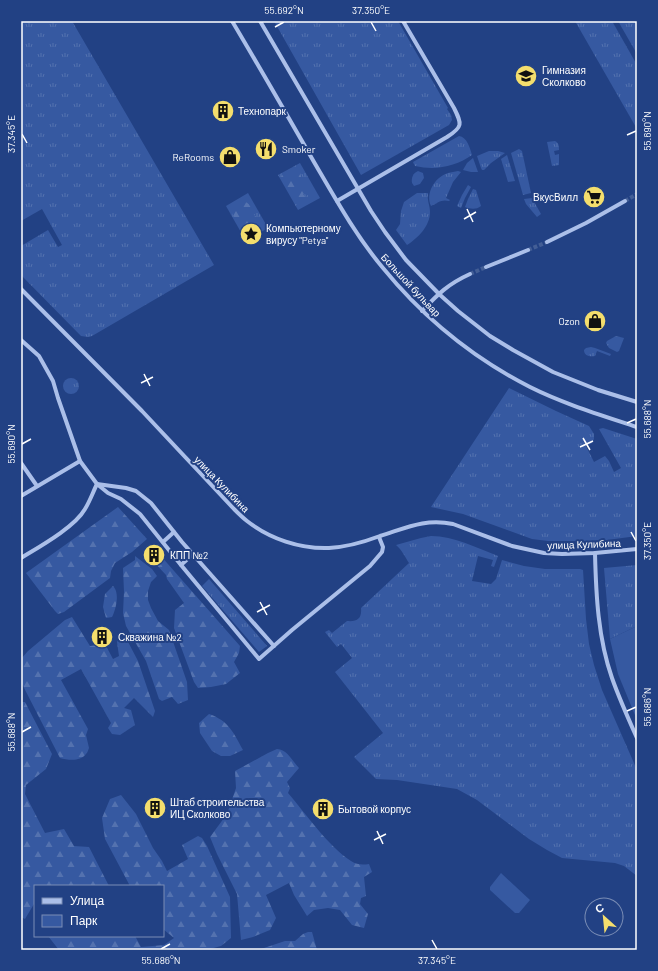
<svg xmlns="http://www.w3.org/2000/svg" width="658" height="971" viewBox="0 0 658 971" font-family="Barlow,sans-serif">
<defs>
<pattern id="grass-tufts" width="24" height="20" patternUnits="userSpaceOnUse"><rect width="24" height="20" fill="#3659a1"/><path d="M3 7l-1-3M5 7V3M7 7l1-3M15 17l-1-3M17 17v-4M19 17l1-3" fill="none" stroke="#5472af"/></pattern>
<pattern id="forest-firs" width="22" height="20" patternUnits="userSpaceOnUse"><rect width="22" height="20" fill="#3659a1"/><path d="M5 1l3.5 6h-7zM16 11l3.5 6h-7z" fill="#5472af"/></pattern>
</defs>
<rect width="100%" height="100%" fill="#224184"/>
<!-- grass -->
<g fill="url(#grass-tufts)">
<polygon points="21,21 72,21 214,265 92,336 88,337 81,336 21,275 21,246 48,230 58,247 62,245 42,209 21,221"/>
<polygon points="274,21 398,21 448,108 447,109 451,115 452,120 449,125 361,175"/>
<polygon points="575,21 612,21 637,65 637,129"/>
<polygon points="618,21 637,21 637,54"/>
<path d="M459,136C467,137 470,148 472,155C461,163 445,168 432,168C426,168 421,167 415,166L413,162Z"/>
<path d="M555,141C559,143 559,146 559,150L554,151L555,155L559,154V165L552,166L547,142Z"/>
<polygon points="519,149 522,151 531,193 523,195 511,153"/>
<polygon points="489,151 498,151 505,153 491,163 484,170 482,170 481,168 477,156"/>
<polygon points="507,155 515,181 508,182 501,159"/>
<polygon points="473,158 478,172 471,172 463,170 467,163"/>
<polygon points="300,163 320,198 298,210 278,175"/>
<path d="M458,171L461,172L453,182L446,198L450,200L449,201C441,199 438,203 431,206C425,193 435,177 448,173C451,172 455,172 458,171Z"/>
<polygon points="468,185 471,187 465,198 461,208 457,206 462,195"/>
<path d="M473,189L476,190L481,206C476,210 470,209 465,207L468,199Z"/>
<polygon points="248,193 268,228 246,241 226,206"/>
<path d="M417,193H428C427,202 430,205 430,212C430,226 418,238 407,245L396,230L400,224L401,211L404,202Z"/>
<polygon points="532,198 541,214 537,217 526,204 524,199"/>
<polygon points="616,336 624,338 619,351 617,352 609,348 606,343 607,341"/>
<path d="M591,347L595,348L611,354L610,356L597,351L595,356C590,357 584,356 584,350L586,348Z"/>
<circle cx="71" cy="386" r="8"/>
<polygon points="509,388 556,411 589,426 594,434 594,439 592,443 586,446 594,462 605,456 609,461 614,472 621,468 599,429 603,428 637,439 637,536 607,540 583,541 548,541 532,539 463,514 431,507"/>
<path d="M431,536C454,536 477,548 498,556L494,567L491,566L493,560L478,556L472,581L491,584L496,579L502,560L524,566L545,569H580L583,570L586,619L589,644L594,665L602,690L637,770V876L624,866L615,863L562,858L547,850L529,839L477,800L457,789L397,780L376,779L354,757L383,733L335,672L352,658L341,644L337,647L325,632L329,630L332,633L347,621C358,622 362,618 361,608L409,563C405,557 402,550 396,545L421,538Z"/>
<polygon points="637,565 637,626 610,639 604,568"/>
<polygon points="209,579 267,646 259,652 202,586"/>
</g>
<!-- forest -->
<g fill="url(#forest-firs)">
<path d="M297,166L299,168L302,180L307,183L314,195L313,197C309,197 307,194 303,194L305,197L304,202C293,203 296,199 294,191L288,188L281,177L283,174L287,173L294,178L297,177L296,173L291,171L292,169Z"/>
<path d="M238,200C246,201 249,203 253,210L252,212L256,217L247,229L249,231L248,235L240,227L229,208L230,205Z"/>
<polygon points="118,507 147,539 132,552 115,563 111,571 110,578 64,612 58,614 55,611 26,573"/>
<polygon points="160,555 240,646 239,653 234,662 240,673 226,684 211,687 198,688 194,682 174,628 175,610 184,603 167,579 166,575 152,560"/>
<polygon points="135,556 152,569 157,576 151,582 148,591 148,600 151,608 158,621 169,630 187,682 188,700 178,704 172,697 162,701 159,699 146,661 126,626 123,613 124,592 123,568 135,560"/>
<path d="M113,586C120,593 116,609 112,617L106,618L103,607L105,594Z"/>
<path d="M72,617L90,646L105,644L113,659L119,656L117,642L119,637L127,640L138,661L155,711L153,717L134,698L124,708L131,710L135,725L120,735L112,734L108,728L111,723L81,669L61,680L88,729L86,735L89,748C88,750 88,752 86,754C80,762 68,760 60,758L21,682V659L28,651L65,620Z"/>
<polygon points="22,702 25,702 52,754 46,769 26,785 25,794 45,833 64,829 74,846 89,847 109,886 35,886 35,903 34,904 25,919 21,917 21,703"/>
<path d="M209,714C229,721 233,732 243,750L230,756H221L212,751L200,733L199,723Z"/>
<path d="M277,749C287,749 293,762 299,768L287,782L290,788L288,793C306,814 328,846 351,861C357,865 363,865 369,864L372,872L364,877L366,896L361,898L360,904L368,914L364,928L352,925L340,910L328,908L314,910L307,916L294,895L289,883L266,895L276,918L270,930L253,937L241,940L237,894L217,854L210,837L227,814L236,788L235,771L268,753Z"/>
<polygon points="121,795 136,814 153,848 162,861 167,871 188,859 182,845 198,836 202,838 207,846 230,897 231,938 221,946 206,950 59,950 48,936 135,936 141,947 164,945 174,938 163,929 163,886 130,886 105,839 102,818 110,799"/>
<polygon points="308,932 312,932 317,950 258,950 285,941 295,941 303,934"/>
</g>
<!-- park -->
<g fill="#3659a1">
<path d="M418,171L423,173L424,178L420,184L414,186L412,183C411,178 413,173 418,171Z"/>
<polygon points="637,626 637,720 618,674 610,639"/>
<polygon points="501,873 530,900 519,913 515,913 490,890 490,887"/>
</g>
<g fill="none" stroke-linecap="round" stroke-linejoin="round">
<!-- street-tunnel -->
<g stroke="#435e96" stroke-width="4" stroke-dasharray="4 2" stroke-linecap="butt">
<polyline points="625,201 637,194"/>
<polyline points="528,250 547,242"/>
<polyline points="470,274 486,267"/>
</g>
<!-- street -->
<g stroke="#abbfe9" stroke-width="4">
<path d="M232,21C260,68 287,115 314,162C335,198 356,236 383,268C423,317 473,358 530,387C564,404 601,415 637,427"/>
<polyline points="260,21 371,211 385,232 406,260 439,294 458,311 490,336 513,350 553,372 598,390 637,402"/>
<path d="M337,201L447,137C463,127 462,124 454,108L403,21"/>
<polyline points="547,242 586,223 625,201"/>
<polyline points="486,267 528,250"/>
<path d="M21,289L142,411L234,509C238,513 242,517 247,521C270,539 300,549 329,548C346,547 364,542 380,536C406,528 425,518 453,524L512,546L544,553L562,554L595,553L637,549"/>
<path d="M422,311C438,294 448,284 470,274"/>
<polyline points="21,340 39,356 53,381 58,398 80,461 97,484 108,493 121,499 140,514 181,565 259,659 292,630 370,566 382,552 383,547 379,537"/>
<polyline points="21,463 37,486"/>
<polyline points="97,484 126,488 136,491 151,503 182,542 274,646"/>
<polyline points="21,496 80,461"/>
<polyline points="163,542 174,532"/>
<path d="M595,553C596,595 598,638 612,678C619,698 628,718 637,738"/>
<path d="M21,558C39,547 75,527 85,509C90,501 93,492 97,484"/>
<polyline points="181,565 193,554"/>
</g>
</g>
<!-- ticks -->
<path fill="none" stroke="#fff" stroke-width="1.5" d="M371,22L376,31M275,27L284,22M22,134L27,143M627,135L636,131M467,209L473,222M464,219L476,212M144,374L150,386M141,383L153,377M627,423L636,419M583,438L590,450M22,444L31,439M580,447L593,441M631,532L636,541M260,602L267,615M257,612L270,605M627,711L636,707M22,732L31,727M377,831L383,844M374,840L386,834M432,940L437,949M161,949L170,944"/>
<!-- icons -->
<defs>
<g id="school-disc" transform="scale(1.15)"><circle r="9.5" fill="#f4de6d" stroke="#224184"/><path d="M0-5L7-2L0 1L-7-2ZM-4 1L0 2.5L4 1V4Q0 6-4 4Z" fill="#111"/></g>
<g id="building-disc" transform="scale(1.15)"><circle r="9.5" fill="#f4de6d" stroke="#224184"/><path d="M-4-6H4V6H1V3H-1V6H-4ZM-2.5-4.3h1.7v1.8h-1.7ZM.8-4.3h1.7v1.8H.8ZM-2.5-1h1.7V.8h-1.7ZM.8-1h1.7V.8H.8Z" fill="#111"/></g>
<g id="restaurant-disc" transform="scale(1.15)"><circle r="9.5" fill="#f4de6d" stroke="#224184"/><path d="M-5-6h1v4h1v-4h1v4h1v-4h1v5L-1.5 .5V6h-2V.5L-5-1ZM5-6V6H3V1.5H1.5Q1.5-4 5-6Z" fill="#111"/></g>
<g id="shop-disc" transform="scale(1.15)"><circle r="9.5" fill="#f4de6d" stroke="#224184"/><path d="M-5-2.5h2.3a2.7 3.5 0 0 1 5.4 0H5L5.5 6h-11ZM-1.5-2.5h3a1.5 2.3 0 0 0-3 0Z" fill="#111"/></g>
<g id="supermarket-disc" transform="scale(1.15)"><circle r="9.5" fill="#f4de6d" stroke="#224184"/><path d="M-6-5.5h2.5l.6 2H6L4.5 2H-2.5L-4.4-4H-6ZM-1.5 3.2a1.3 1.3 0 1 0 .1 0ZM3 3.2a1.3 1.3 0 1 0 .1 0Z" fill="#111"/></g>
<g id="sight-disc" transform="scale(1.15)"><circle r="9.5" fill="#f4de6d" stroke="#224184"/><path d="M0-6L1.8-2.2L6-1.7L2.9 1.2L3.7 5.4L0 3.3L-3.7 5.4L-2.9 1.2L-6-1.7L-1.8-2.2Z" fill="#111"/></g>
</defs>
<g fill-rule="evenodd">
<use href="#school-disc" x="526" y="76"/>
<use href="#building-disc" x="223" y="111"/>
<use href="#restaurant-disc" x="266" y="149"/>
<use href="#shop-disc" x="230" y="157"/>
<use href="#supermarket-disc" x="594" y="197"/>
<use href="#sight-disc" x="251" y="234"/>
<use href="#shop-disc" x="595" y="321"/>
<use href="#building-disc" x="154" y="555"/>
<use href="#building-disc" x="102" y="637"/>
<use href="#building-disc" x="155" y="808"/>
<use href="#building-disc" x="323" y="809"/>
</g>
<g text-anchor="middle" stroke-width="4" stroke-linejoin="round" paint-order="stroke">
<!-- poi labels -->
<g font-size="10" fill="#fff" stroke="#224184" text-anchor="start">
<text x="542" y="74">Гимназия<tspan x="542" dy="12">Сколково</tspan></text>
<text x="238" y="115">Технопарк</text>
<text x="282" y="153">Smoker</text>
<text x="214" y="161" text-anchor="end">ReRooms</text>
<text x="578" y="201" text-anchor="end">ВкусВилл</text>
<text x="266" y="232">Компьютерному<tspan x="266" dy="12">вирусу "Petya"</tspan></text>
<text x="580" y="325" text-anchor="end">Ozon</text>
<text x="170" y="559">КПП №2</text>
<text x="118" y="641">Скважина №2</text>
<text x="170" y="806">Штаб строительства<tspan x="170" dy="12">ИЦ Сколково</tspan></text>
<text x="338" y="813">Бытовой корпус</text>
</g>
<!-- street labels -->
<g font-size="10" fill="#fff" stroke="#224184">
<text transform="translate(411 285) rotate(47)" y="4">Большой бульвар</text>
<text transform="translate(222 484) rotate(46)" y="4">улица Кулибина</text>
<text transform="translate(584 544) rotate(-2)" y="4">улица Кулибина</text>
</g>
</g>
<!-- border -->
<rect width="658" height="971" fill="none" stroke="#224184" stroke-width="44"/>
<!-- legend -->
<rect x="34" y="885" width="130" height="52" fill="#224184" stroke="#7a8db5"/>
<rect x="42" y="898" width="20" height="6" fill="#abbfe9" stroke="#7a8db5"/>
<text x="70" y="905" font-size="12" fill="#ffffff">Улица</text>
<rect x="42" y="915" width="20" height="12" fill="#3659a1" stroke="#7a8db5"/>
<text x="70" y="925" font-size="12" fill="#ffffff">Парк</text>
<!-- north arrow -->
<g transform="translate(604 917) rotate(333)"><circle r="19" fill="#224184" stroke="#7a8db5"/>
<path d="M0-3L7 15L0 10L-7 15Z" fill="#f4de6d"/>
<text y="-6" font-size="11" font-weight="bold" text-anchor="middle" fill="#ffffff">С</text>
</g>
<rect x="22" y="22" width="614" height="927" fill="none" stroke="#fff" stroke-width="1.5"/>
<g font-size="10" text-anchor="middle" fill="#fff">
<text x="284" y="14">55.692°N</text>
<text x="371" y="14">37.350°E</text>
<text transform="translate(647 131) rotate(-90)" y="4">55.690°N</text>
<text transform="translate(11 134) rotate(-90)" y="4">37.345°E</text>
<text transform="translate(647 419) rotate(-90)" y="4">55.688°N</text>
<text transform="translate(11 444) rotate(-90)" y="4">55.690°N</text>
<text transform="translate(647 541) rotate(-90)" y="4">37.350°E</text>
<text transform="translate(647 707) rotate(-90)" y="4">55.686°N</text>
<text transform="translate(11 732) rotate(-90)" y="4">55.688°N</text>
<text x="161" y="964">55.686°N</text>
<text x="437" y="964">37.345°E</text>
</g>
</svg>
